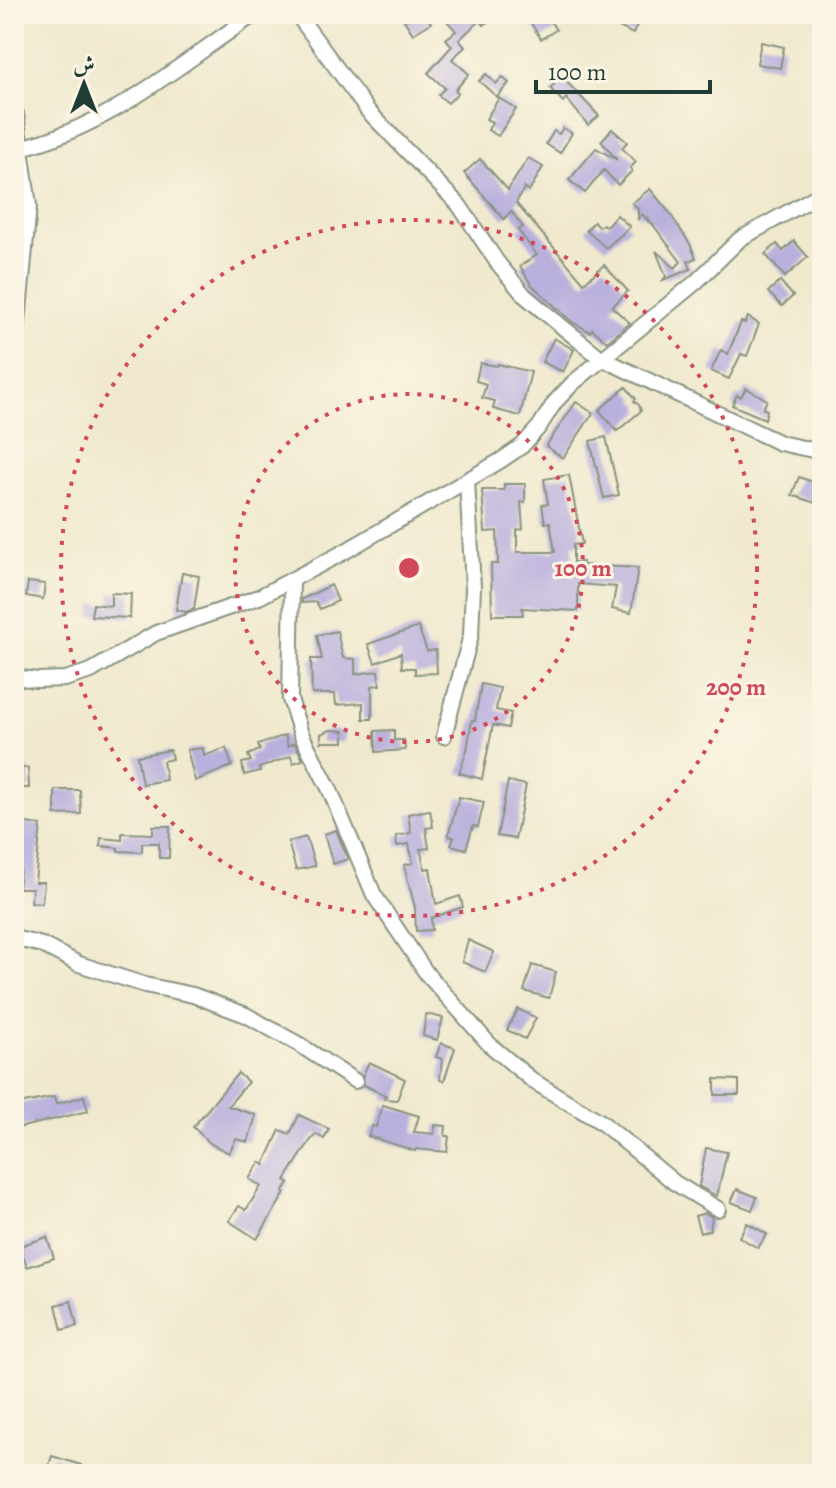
<svg xmlns="http://www.w3.org/2000/svg" width="836" height="1488" viewBox="0 0 836 1488" font-family="Alegreya,Amiri,serif">
<rect width="100%" height="100%" fill="#fcf5e5"/>
<filter id="ink" filterUnits="userSpaceOnUse"><feTurbulence type="fractalNoise" baseFrequency=".0125" numOctaves="2"/><feDisplacementMap in="SourceGraphic" scale="16" xChannelSelector="R" yChannelSelector="G"/><feConvolveMatrix kernelMatrix="1 2 1 2 8 2 1 2 1" color-interpolation-filters="sRGB"/></filter>
<filter id="wash" filterUnits="userSpaceOnUse"><feTurbulence type="fractalNoise" baseFrequency=".006" numOctaves="4" result="noise"/><feDisplacementMap in="SourceGraphic" scale="32" xChannelSelector="R" yChannelSelector="G"/><feGaussianBlur stdDeviation="1.8" result="paint"/><feColorMatrix in="noise" values="0 0 0 0 0 0 0 0 0 0 0 0 0 0 0 0 0 1.4 0 .05"/><feComposite in="paint" operator="in"/></filter>
<g filter="url(#wash)">
<rect width="100%" height="100%" fill="#f0e9ce"/>
<g id="blocks">
<!-- building -->
<g fill="#bab0dd">
<polygon points="414,14 426,14 431,23 413,34 404,20"/>
<polygon points="441,14 496,14 484,25 480,20 459,40 465,47 452,59 469,74 455,90 458,93 448,103 438,95 445,88 428,73 452,46 446,39 456,31"/>
<polygon points="539,14 546,14 556,30 541,39 529,20"/>
<polygon points="618,14 642,14 633,34 613,24"/>
<polygon points="761,42 784,47 780,68 757,64"/>
<polygon points="486,74 496,84 502,77 509,83 497,97 479,81"/>
<polygon points="562,77 599,116 588,125 566,98 563,102 550,88"/>
<polygon points="499,98 516,109 498,136 488,130 492,122 486,119"/>
<polygon points="563,128 572,133 560,153 546,144 554,131 559,134"/>
<polygon points="612,129 627,142 622,148 636,162 630,168 632,171 618,185 604,170 585,193 569,180 596,148 617,160 601,141"/>
<polygon points="528,158 543,167 529,191 524,188 516,203 584,283 604,265 628,291 612,307 630,323 607,342 592,329 590,332 571,321 531,284 520,266 537,255 518,230 523,227 511,211 504,219 464,173 480,159 508,190"/>
<polygon points="650,189 669,212 690,244 696,258 688,261 691,269 663,280 666,276 656,251 675,268 681,262 648,218 648,221 642,214 638,219 638,209 632,203"/>
<polygon points="617,215 630,227 606,248 586,230 594,222 599,227 603,224 606,227"/>
<polygon points="794,241 808,257 785,277 765,254 777,244 783,251"/>
<polygon points="780,281 793,296 782,306 768,292"/>
<polygon points="748,317 759,324 747,356 741,354 729,379 711,371 721,350 728,354 741,322 745,323"/>
<polygon points="554,338 574,350 563,372 542,362"/>
<polygon points="480,363 497,366 498,364 531,372 520,416 493,409 495,401 482,398 486,384 476,381"/>
<polygon points="626,387 636,399 634,401 639,405 641,411 617,431 599,410"/>
<polygon points="746,388 767,400 763,409 767,410 765,419 732,405 737,395 741,397"/>
<polygon points="576,402 593,413 563,458 546,446"/>
<polygon points="606,437 619,495 604,498 590,441"/>
<polygon points="569,475 582,544 573,545 573,562 583,562 583,565 638,568 631,613 612,609 616,587 578,584 578,611 522,608 523,615 492,615 491,564 498,564 497,531 485,532 482,490 504,490 504,484 525,484 525,502 521,502 523,529 517,530 517,552 555,552 550,522 545,523 542,505 548,504 544,479"/>
<polygon points="799,477 821,485 815,503 792,495"/>
<polygon points="182,573 199,576 194,609 186,612 176,610"/>
<polygon points="28,582 45,584 43,599 26,596"/>
<polygon points="331,585 338,601 320,609 316,602 302,603 302,599"/>
<polygon points="111,593 131,594 130,618 91,616 93,604 111,606"/>
<polygon points="418,627 427,651 436,650 437,673 415,674 415,668 402,668 401,653 375,663 368,644"/>
<polygon points="337,631 343,658 355,659 355,674 378,671 380,685 372,686 372,719 363,719 363,703 336,705 335,694 312,694 311,659 322,659 317,635"/>
<polygon points="481,684 500,688 496,710 511,713 508,728 493,725 482,779 459,773 467,750 472,720 475,721"/>
<polygon points="330,730 344,731 344,742 321,742 321,734"/>
<polygon points="394,730 394,740 404,740 405,750 376,752 375,731"/>
<polygon points="285,735 288,746 295,743 303,760 293,763 291,756 259,768 260,771 244,775 242,763 251,761 248,755 260,750 258,745"/>
<polygon points="203,748 204,756 226,748 232,766 195,781 187,750"/>
<polygon points="170,750 172,759 163,761 166,780 142,784 137,756"/>
<polygon points="14,768 28,768 29,788 14,788"/>
<polygon points="508,781 526,785 515,839 497,836"/>
<polygon points="55,790 80,790 81,814 55,815"/>
<polygon points="459,797 484,802 478,827 473,826 466,849 451,845 454,837 448,836"/>
<polygon points="430,810 433,827 426,828 429,848 420,849 425,869 430,868 436,904 460,896 463,907 431,918 432,930 416,931 415,908 404,865 413,863 409,844 397,846 396,836 411,833 408,814"/>
<polygon points="16,822 41,825 35,882 44,882 42,903 31,902 32,888 18,888 20,868 14,867"/>
<polygon points="153,826 170,826 169,858 159,858 159,843 142,843 142,852 118,851 118,848 100,846 101,838 122,840 122,833 153,834"/>
<polygon points="336,830 348,859 333,864 324,834"/>
<polygon points="306,837 315,866 296,870 288,842"/>
<polygon points="468,940 494,952 485,972 462,962"/>
<polygon points="532,965 556,972 549,998 524,991"/>
<polygon points="518,1009 536,1018 525,1039 507,1030"/>
<polygon points="426,1014 443,1018 437,1040 423,1036"/>
<polygon points="441,1043 455,1048 444,1081 440,1080 442,1059 436,1057"/>
<polygon points="369,1062 405,1079 397,1100 384,1099 386,1096 364,1085 363,1075"/>
<polygon points="238,1073 248,1082 228,1106 256,1115 248,1142 236,1139 229,1153 211,1144 193,1127"/>
<polygon points="715,1079 739,1080 739,1095 715,1095"/>
<polygon points="84,1096 88,1111 14,1129 14,1119 17,1118 14,1105 54,1097 56,1104"/>
<polygon points="383,1105 419,1116 414,1132 434,1134 435,1125 446,1126 445,1136 449,1136 447,1152 416,1149 415,1151 368,1136 372,1126 376,1127"/>
<polygon points="299,1115 329,1129 324,1139 316,1134 310,1141 285,1180 289,1183 283,1192 285,1193 257,1239 229,1221 239,1206 246,1210 261,1186 249,1179 260,1162 264,1165 280,1130 290,1134"/>
<polygon points="706,1148 727,1152 717,1196 699,1186"/>
<polygon points="737,1189 757,1197 752,1210 731,1202"/>
<polygon points="705,1213 712,1217 710,1230 700,1233 695,1216"/>
<polygon points="747,1223 767,1234 758,1248 739,1237"/>
<polygon points="47,1237 54,1258 27,1267 20,1246"/>
<polygon points="71,1301 77,1326 62,1330 56,1305"/>
<polygon points="52,1456 81,1465 78,1474 46,1474"/>
</g>
</g>
</g>
<g filter="url(#ink)">
<use href="#blocks" fill-opacity="0" stroke="#889381" stroke-width="2"/>
<g fill="none" stroke-linecap="round" stroke-linejoin="round">
<!-- street casing -->
<g stroke="#889381" stroke-width="18">
<g id="street">
<polyline points="297,14 368,111 459,205 497,262 524,295 555,321 601,358 780,443 822,452"/>
<path d="M20,148C110,127 179,64 255,14"/>
<polyline points="292,580 290,699 301,734 329,788 374,895 427,974 490,1045 533,1081 601,1122 675,1183 718,1209"/>
<polyline points="14,677 37,680 65,679 91,671 156,633 259,597 344,552 500,461 522,446 539,427 555,402 573,383 696,282 740,239 822,193"/>
<polyline points="444,736 471,635 473,587 467,480"/>
<polyline points="14,938 42,945 79,964 145,985 193,995 246,1015 300,1045 355,1081"/>
</g>
</g>
<!-- secondary casing -->
<g stroke="#889381" stroke-width="22">
<polyline id="secondary" points="14,114 27,206 14,342"/>
</g>
<!-- street -->
<use href="#street" stroke="#fff" stroke-width="14"/>
<!-- secondary -->
<use href="#secondary" stroke="#fff" stroke-width="18"/>
</g>
</g>
<!-- distance rings -->
<g fill="none" stroke="#d1495b" stroke-width="4" stroke-dasharray="4 8">
<circle cx="409" cy="568" r="174"/>
<circle cx="409" cy="568" r="348"/>
</g>
<circle cx="409" cy="568" r="12" fill="#d1495b" stroke="#fcf5e5" stroke-width="4"/>
<g font-size="24" text-anchor="middle" font-weight="bold" fill="#d1495b" stroke="#fcf5e5" stroke-width="6" stroke-linejoin="round" paint-order="stroke">
<text x="583" y="576">100 m</text>
<text x="736" y="695">200 m</text>
</g>
<!-- margin -->
<rect width="836" height="1488" fill="none" stroke="#fcf5e5" stroke-width="48"/>
<!-- north arrow -->
<g transform="translate(84 84)" stroke="#fcf5e5" stroke-width="6" paint-order="stroke">
<path d="M0-6L14 30L0 20L-14 30Z" fill="#1f3d34"/>
<text y="-12" font-size="22" font-weight="bold" text-anchor="middle" fill="#1f3d34">ش</text>
</g>
<!-- scale -->
<path d="M536 80v12h174v-12" fill="none" stroke="#1f3d34" stroke-width="4"/>
<text x="548" y="80" font-size="24" fill="#1f3d34" stroke="#fcf5e5" stroke-width="6" paint-order="stroke">100 m</text>
</svg>
